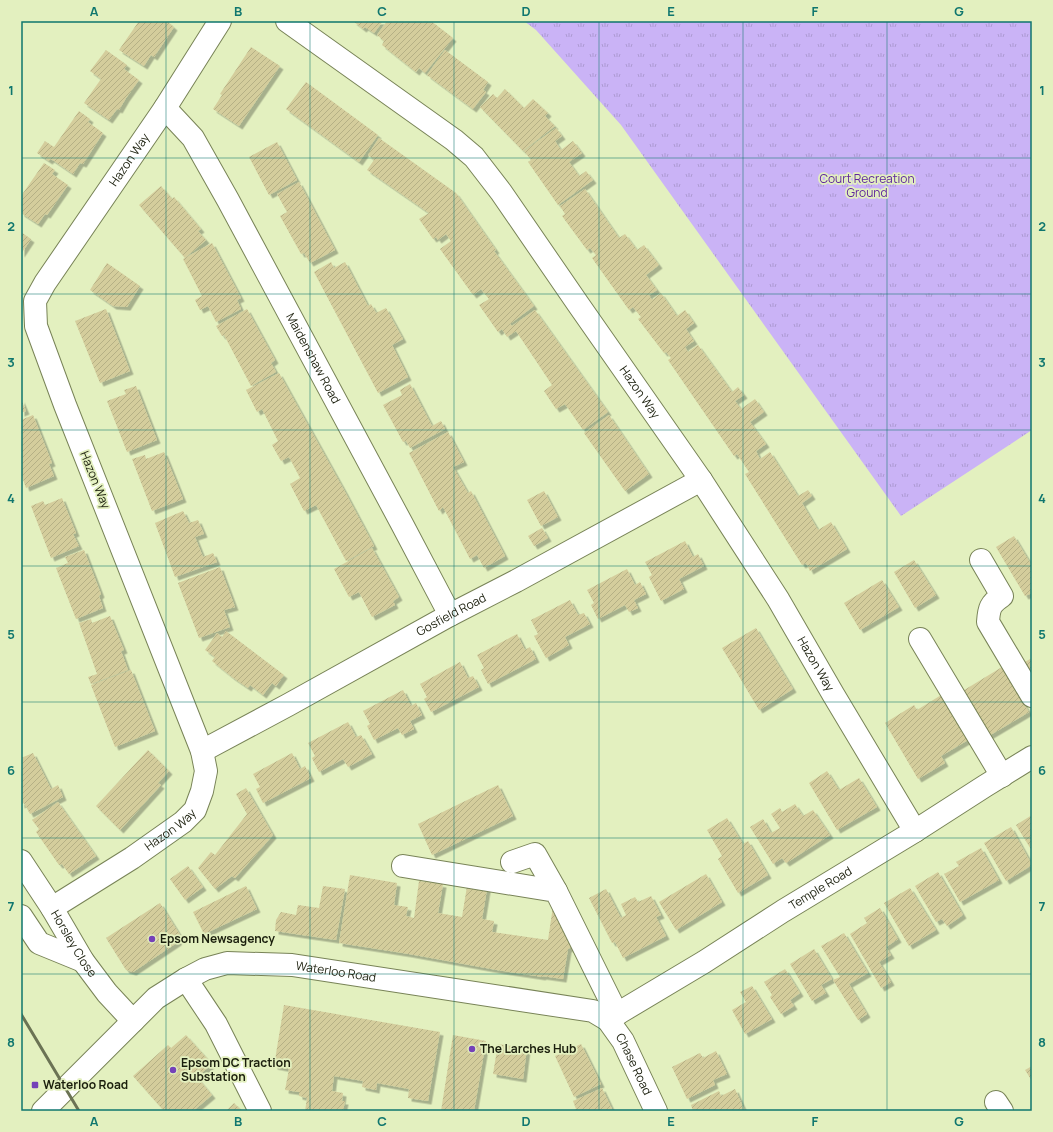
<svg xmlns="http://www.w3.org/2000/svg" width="1053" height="1132" viewBox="0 0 1053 1132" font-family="Manrope,sans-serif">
<defs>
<pattern id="park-tufts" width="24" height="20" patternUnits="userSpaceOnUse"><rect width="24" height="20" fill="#cab3f6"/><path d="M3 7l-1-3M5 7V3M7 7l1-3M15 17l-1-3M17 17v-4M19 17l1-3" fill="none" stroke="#ad9ad2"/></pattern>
<pattern id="building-hatch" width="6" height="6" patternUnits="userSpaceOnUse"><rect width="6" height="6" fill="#d4cd9c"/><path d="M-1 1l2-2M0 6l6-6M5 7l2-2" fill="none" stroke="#b5b085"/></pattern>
<filter id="shadow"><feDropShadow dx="3.5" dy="3.5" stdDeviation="0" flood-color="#0004"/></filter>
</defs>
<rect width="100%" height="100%" fill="#e3f0bf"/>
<!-- park -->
<polygon fill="url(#park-tufts)" points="524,21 1032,21 1032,430 901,516 621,125 536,30"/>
<!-- building -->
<g fill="url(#building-hatch)" filter="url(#shadow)">
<polygon points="139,21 167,21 174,27 154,57 151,55 144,66 119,50"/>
<polygon points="353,21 383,21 374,33 365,27 363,29"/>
<polygon points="387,21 431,21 453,38 425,73 419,68 416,72 382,45 384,41 377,35"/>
<polygon points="251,47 280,66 239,126 213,109 222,95 220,94"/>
<polygon points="106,50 127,65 124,69 139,80 126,98 119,110 117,109 109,120 84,103 101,79 90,71"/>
<polygon points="445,50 488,82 483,90 486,92 473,109 427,75"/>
<polygon points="306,82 378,135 359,162 286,109"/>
<polygon points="505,89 524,108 533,99 548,113 545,116 555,126 523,151 480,107 493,94 497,98"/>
<polygon points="79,111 90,119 88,122 103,133 83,164 80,163 73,174 51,159 49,161 37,153 45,141 54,147"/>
<polygon points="556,128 562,136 555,141 561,150 573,141 582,153 569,162 579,176 586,171 593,180 558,205 528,162 531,160 524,151"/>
<polygon points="379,138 456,193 496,250 494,251 534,306 503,329 510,324 512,326 535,310 608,412 583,430 565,404 556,409 544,391 552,385 516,331 507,337 502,329 498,332 479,305 489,299 481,289 473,295 440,249 451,241 446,234 438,240 436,237 433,239 419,219 429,213 367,170 374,160 368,155"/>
<polygon points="277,142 297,180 269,195 249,157"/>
<polygon points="44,163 55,170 52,174 68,185 47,215 45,214 38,224 21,213 21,196"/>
<polygon points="299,182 335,250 310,263 304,253 301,254 280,216 287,212 277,194"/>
<polygon points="161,186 172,199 174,197 201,229 198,231 206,240 185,258 139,205"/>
<polygon points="585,189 619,238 625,234 637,250 644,245 659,265 646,275 657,290 649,295 652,300 661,293 677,316 685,310 694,323 686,329 694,341 685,347 688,352 698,345 732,392 738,387 744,395 735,401 741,409 755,399 764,412 750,422 766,444 756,451 760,459 770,452 798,496 808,490 812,496 802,503 818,530 831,522 847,549 810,571 806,563 802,565 745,474 749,472 737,454 734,456 668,360 671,358 666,352 664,353 638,319 641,317 633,307 629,310 592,258 596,255 590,248 587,250 562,216 565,214 560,206"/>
<polygon points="21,232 31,239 21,254"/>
<polygon points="212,243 241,298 237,300 241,309 216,322 208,306 200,310 195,300 202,296 183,259"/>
<polygon points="331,262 334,268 345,262 368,306 371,304 376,313 386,308 403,339 392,345 408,377 378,393 314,272"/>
<polygon points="107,263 140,286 127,307 113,306 90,290"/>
<polygon points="106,309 130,371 100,383 75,321"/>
<polygon points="247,309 275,360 271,363 276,372 251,386 224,335 222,336 216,326"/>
<polygon points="279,373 344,490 374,546 346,561 316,505 304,511 290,484 300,478 289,457 281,461 272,445 278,441 262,409 257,412 246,390"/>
<polygon points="410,384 432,426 441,421 445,429 410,448 406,441 403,442 383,405 402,395 400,390"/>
<polygon points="136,386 157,440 127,452 107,401 126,394 124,390"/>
<polygon points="21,399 26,411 21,413"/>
<polygon points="33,415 52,463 49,464 54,476 26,488 21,474 21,420"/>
<polygon points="609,415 649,474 625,491 584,433"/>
<polygon points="448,432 464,462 453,467 468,493 471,491 505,556 484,568 477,555 470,559 443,507 439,511 409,453"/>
<polygon points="164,452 183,499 152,511 132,459 145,455 146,459"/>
<polygon points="544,491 558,517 541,526 527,500"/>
<polygon points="62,498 76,533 73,534 79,546 51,558 31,506 43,501 45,505"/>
<polygon points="183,511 189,523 198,520 204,534 195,537 203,557 213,553 217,562 175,577 155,523"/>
<polygon points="542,528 548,538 534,546 528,536"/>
<polygon points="1014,536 1032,566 1032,593 1025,596 996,547"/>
<polygon points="685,541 693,557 698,554 704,566 679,579 684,589 661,601 649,577 652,575 645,562"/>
<polygon points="372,548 399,597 393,601 395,605 372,617 359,592 349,597 334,569"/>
<polygon points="84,550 101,594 99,596 103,608 76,619 56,568 68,563 65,557"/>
<polygon points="914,560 936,595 915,608 894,572"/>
<polygon points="220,567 235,607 224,610 230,627 199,638 178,583"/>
<polygon points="627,569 635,585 640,582 646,594 634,600 638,608 629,612 625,605 598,619 591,605 594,603 587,590"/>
<polygon points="882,580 899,607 860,630 844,603"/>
<polygon points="570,600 578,615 584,613 590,624 565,637 569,645 546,658 534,636 538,634 531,620"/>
<polygon points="110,616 124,650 121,651 128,670 91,684 88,677 97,674 79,623 91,619 92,623"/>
<polygon points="756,628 793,689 759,710 722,648"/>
<polygon points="226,631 284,675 276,686 272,683 263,695 250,685 248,688 232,677 212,661 215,657 205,650 217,633 222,637"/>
<polygon points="517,634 525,650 530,647 536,659 488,684 481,670 484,668 477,655"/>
<polygon points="1032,658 1032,687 1019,665"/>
<polygon points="460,662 468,678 473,676 479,687 431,712 424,699 427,697 420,684"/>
<polygon points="1002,667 1029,712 987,737 961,692"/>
<polygon points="131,670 155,731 115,747 91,685"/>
<polygon points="403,690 411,706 416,703 422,715 410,721 414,729 402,735 398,728 374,740 367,726 370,724 363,711"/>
<polygon points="946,692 973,737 941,756 945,763 918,779 885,723 914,705 917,710"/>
<polygon points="348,722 356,737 361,735 372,754 348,767 343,759 319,772 312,758 315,756 308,743"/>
<polygon points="148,750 169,771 158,783 161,785 120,830 96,806"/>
<polygon points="33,753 51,789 58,785 63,797 30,814 24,803 21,805 21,758"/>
<polygon points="292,753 300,769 305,766 311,778 263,803 256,789 260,787 253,774"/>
<polygon points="827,771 839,790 859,778 877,807 837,830 809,783"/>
<polygon points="498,785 513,816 432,855 418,824"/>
<polygon points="246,788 273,835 235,878 232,876 215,889 198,868 211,852 215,855 247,814 236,794"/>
<polygon points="58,802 96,856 69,874 62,864 59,865 36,832 39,829 32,820"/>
<polygon points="795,804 803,816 813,810 830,835 786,863 782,858 773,864 750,827 763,819 771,833 780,828 771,814 780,808 782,812"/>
<polygon points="1032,815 1032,851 1016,825"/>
<polygon points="727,818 743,844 748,841 768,875 738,893 718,859 722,856 707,830"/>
<polygon points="1011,827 1032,865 1006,881 984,843"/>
<polygon points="981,848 999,880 960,902 944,874 959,866 956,862"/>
<polygon points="188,866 203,887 185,900 170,879"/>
<polygon points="938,872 963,915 947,926 942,919 936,922 915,886"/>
<polygon points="706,874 722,902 676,930 659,902"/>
<polygon points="350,875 397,883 394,905 408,907 406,916 414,918 419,881 443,884 438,913 462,917 468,880 488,883 482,919 494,921 492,932 548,940 553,906 574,946 568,949 563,979 542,976 543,977 497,970 409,954 339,943"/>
<polygon points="246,886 257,909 204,934 193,912"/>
<polygon points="323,886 345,889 336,940 275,931 276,920 281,912 296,915 298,905 319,908"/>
<polygon points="910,888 936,930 909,946 884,903"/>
<polygon points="606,889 621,918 626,915 621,904 635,897 638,902 651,896 661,915 656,917 666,936 623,958 615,942 612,943 589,898"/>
<polygon points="160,903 180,935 178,942 133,972 126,970 106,938"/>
<polygon points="880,908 898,939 886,947 891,955 879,962 891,982 881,988 850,934 867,923 864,918"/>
<polygon points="844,933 868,973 849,984 867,1014 858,1020 833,980 840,977 821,946"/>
<polygon points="814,949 832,979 821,985 826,993 812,1001 790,964"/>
<polygon points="785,969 800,993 790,1000 794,1006 781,1014 770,997 772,995 764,982"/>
<polygon points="752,986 772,1019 745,1034 732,1010 746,1002 740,992"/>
<polygon points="284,1005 440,1032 428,1101 408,1098 409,1089 377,1083 376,1090 362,1087 363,1081 334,1076 332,1091 343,1093 342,1101 345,1101 343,1111 305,1111 307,1098 299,1096 299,1092 285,1090 289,1069 274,1066"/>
<polygon points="186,1035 212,1064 197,1077 212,1095 193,1111 164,1111 133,1076 168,1045 171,1048"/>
<polygon points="453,1035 486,1041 474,1111 441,1111"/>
<polygon points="498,1044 527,1048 523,1079 493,1074"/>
<polygon points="581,1044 601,1084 574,1097 555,1056"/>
<polygon points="716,1051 727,1074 713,1080 715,1085 687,1099 672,1067 700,1053 703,1058"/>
<polygon points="1032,1066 1032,1081 1025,1070"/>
<polygon points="602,1088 613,1111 571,1111 576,1109 573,1101"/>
<polygon points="735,1089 745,1111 693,1111 691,1105 719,1091 721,1096"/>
<polygon points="234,1103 242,1111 226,1111"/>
</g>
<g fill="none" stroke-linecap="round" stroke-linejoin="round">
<!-- minor casing -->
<g stroke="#788357" stroke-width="24">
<g id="minor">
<path id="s1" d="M287,21L454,140L474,157L501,192L578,304L701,480L778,599L833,694L915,831"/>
<path id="s2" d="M165,108L193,138L228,200L402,524L450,615"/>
<path d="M981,560L1002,596C990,604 989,608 988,622L1032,696"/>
<polyline points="920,639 1002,776"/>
<path id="s3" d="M202,751L288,705L450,615L516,581L701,480"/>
<path id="s4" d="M21,861L52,908L83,961L107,993L133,1021"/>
<polyline points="512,862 535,854 556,891"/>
<polyline points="403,866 556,891 617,1014"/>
<path id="s5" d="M52,908L132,858L183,822L195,810L202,791L206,771L202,751L65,405L36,326L35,301L45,283L165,108L220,21"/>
<polyline points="21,916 39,943 83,961"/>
<polyline points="186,979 216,1024 260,1111"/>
<path id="s6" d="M608,1020L622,1011L704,962L783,911L915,831L985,786L1032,757"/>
<polyline points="996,1102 1002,1111"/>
<path id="s7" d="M43,1111L156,998L186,979L205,969L227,963L292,965L593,1011L608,1020L623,1041L656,1111"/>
</g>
</g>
<!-- minor -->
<use href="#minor" stroke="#fff" stroke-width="22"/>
<!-- rail -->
<polyline stroke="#6b7354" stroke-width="3" points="21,1014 79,1111"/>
</g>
<!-- grid -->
<path fill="none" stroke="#0f766e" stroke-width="1" stroke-opacity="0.55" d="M166,21V1111M310,21V1111M454,21V1111M599,21V1111M743,21V1111M887,21V1111M21,158H1032M21,294H1032M21,430H1032M21,566H1032M21,702H1032M21,838H1032M21,974H1032"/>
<!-- markers -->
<g fill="#7541b8" stroke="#e3f0bf" stroke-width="1.5">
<circle cx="152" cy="939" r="4"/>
<circle cx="472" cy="1049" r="4"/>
<circle cx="173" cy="1070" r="4"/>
<rect x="31" y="1081" width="8" height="8" rx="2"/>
</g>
<g text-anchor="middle" stroke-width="3.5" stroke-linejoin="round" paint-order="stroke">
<!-- street labels -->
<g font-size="12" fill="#1b1f0d" stroke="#e3f0bf">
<text dy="4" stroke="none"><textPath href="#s5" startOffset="886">Hazon Way</textPath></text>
<text dy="4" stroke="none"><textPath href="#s2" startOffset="292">Maidenshaw Road</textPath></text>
<text dy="4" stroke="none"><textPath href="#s1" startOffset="519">Hazon Way</textPath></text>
<text transform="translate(95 480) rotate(68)" y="4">Hazon Way</text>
<text dy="4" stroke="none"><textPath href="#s3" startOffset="284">Gosfield Road</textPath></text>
<text dy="4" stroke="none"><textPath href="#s1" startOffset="843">Hazon Way</textPath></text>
<text dy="4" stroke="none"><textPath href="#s5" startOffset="142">Hazon Way</textPath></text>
<text dy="4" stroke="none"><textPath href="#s6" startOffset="250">Temple Road</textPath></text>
<text dy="4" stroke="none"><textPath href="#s4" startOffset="98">Horsley Close</textPath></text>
<text dy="4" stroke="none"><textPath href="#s7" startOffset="349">Waterloo Road</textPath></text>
<text dy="4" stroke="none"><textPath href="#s7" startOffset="678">Chase Road</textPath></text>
</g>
<!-- park labels -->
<g font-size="12" fill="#5e259d" stroke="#e3f0bf">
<text x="867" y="183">Court Recreation<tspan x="867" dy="14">Ground</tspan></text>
</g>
<!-- poi labels -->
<g font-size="12" font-weight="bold" fill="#1b1f0d" stroke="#e3f0bf" text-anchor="start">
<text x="160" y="943">Epsom Newsagency</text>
<text x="480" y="1053">The Larches Hub</text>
<text x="181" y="1067">Epsom DC Traction<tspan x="181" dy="14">Substation</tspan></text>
<text x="43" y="1089">Waterloo Road</text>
</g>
</g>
<!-- border -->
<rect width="1053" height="1132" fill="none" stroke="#e3f0bf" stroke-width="44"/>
<rect x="22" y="22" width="1009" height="1088" fill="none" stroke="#0f766e" stroke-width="1.5"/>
<g font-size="13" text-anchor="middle" font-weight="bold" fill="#0f766e">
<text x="94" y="16">A</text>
<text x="238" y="16">B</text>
<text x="382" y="16">C</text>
<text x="526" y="16">D</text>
<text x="671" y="16">E</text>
<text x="815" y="16">F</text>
<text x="959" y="16">G</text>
<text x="11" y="95">1</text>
<text x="1042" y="95">1</text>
<text x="11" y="231">2</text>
<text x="1042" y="231">2</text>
<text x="11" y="367">3</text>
<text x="1042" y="367">3</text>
<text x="11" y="503">4</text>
<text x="1042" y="503">4</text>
<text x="11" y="639">5</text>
<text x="1042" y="639">5</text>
<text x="11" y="775">6</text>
<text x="1042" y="775">6</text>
<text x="11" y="911">7</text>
<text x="1042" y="911">7</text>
<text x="11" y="1047">8</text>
<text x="1042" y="1047">8</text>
<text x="94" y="1126">A</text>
<text x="238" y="1126">B</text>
<text x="382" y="1126">C</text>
<text x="526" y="1126">D</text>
<text x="671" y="1126">E</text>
<text x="815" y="1126">F</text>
<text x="959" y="1126">G</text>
</g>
</svg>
